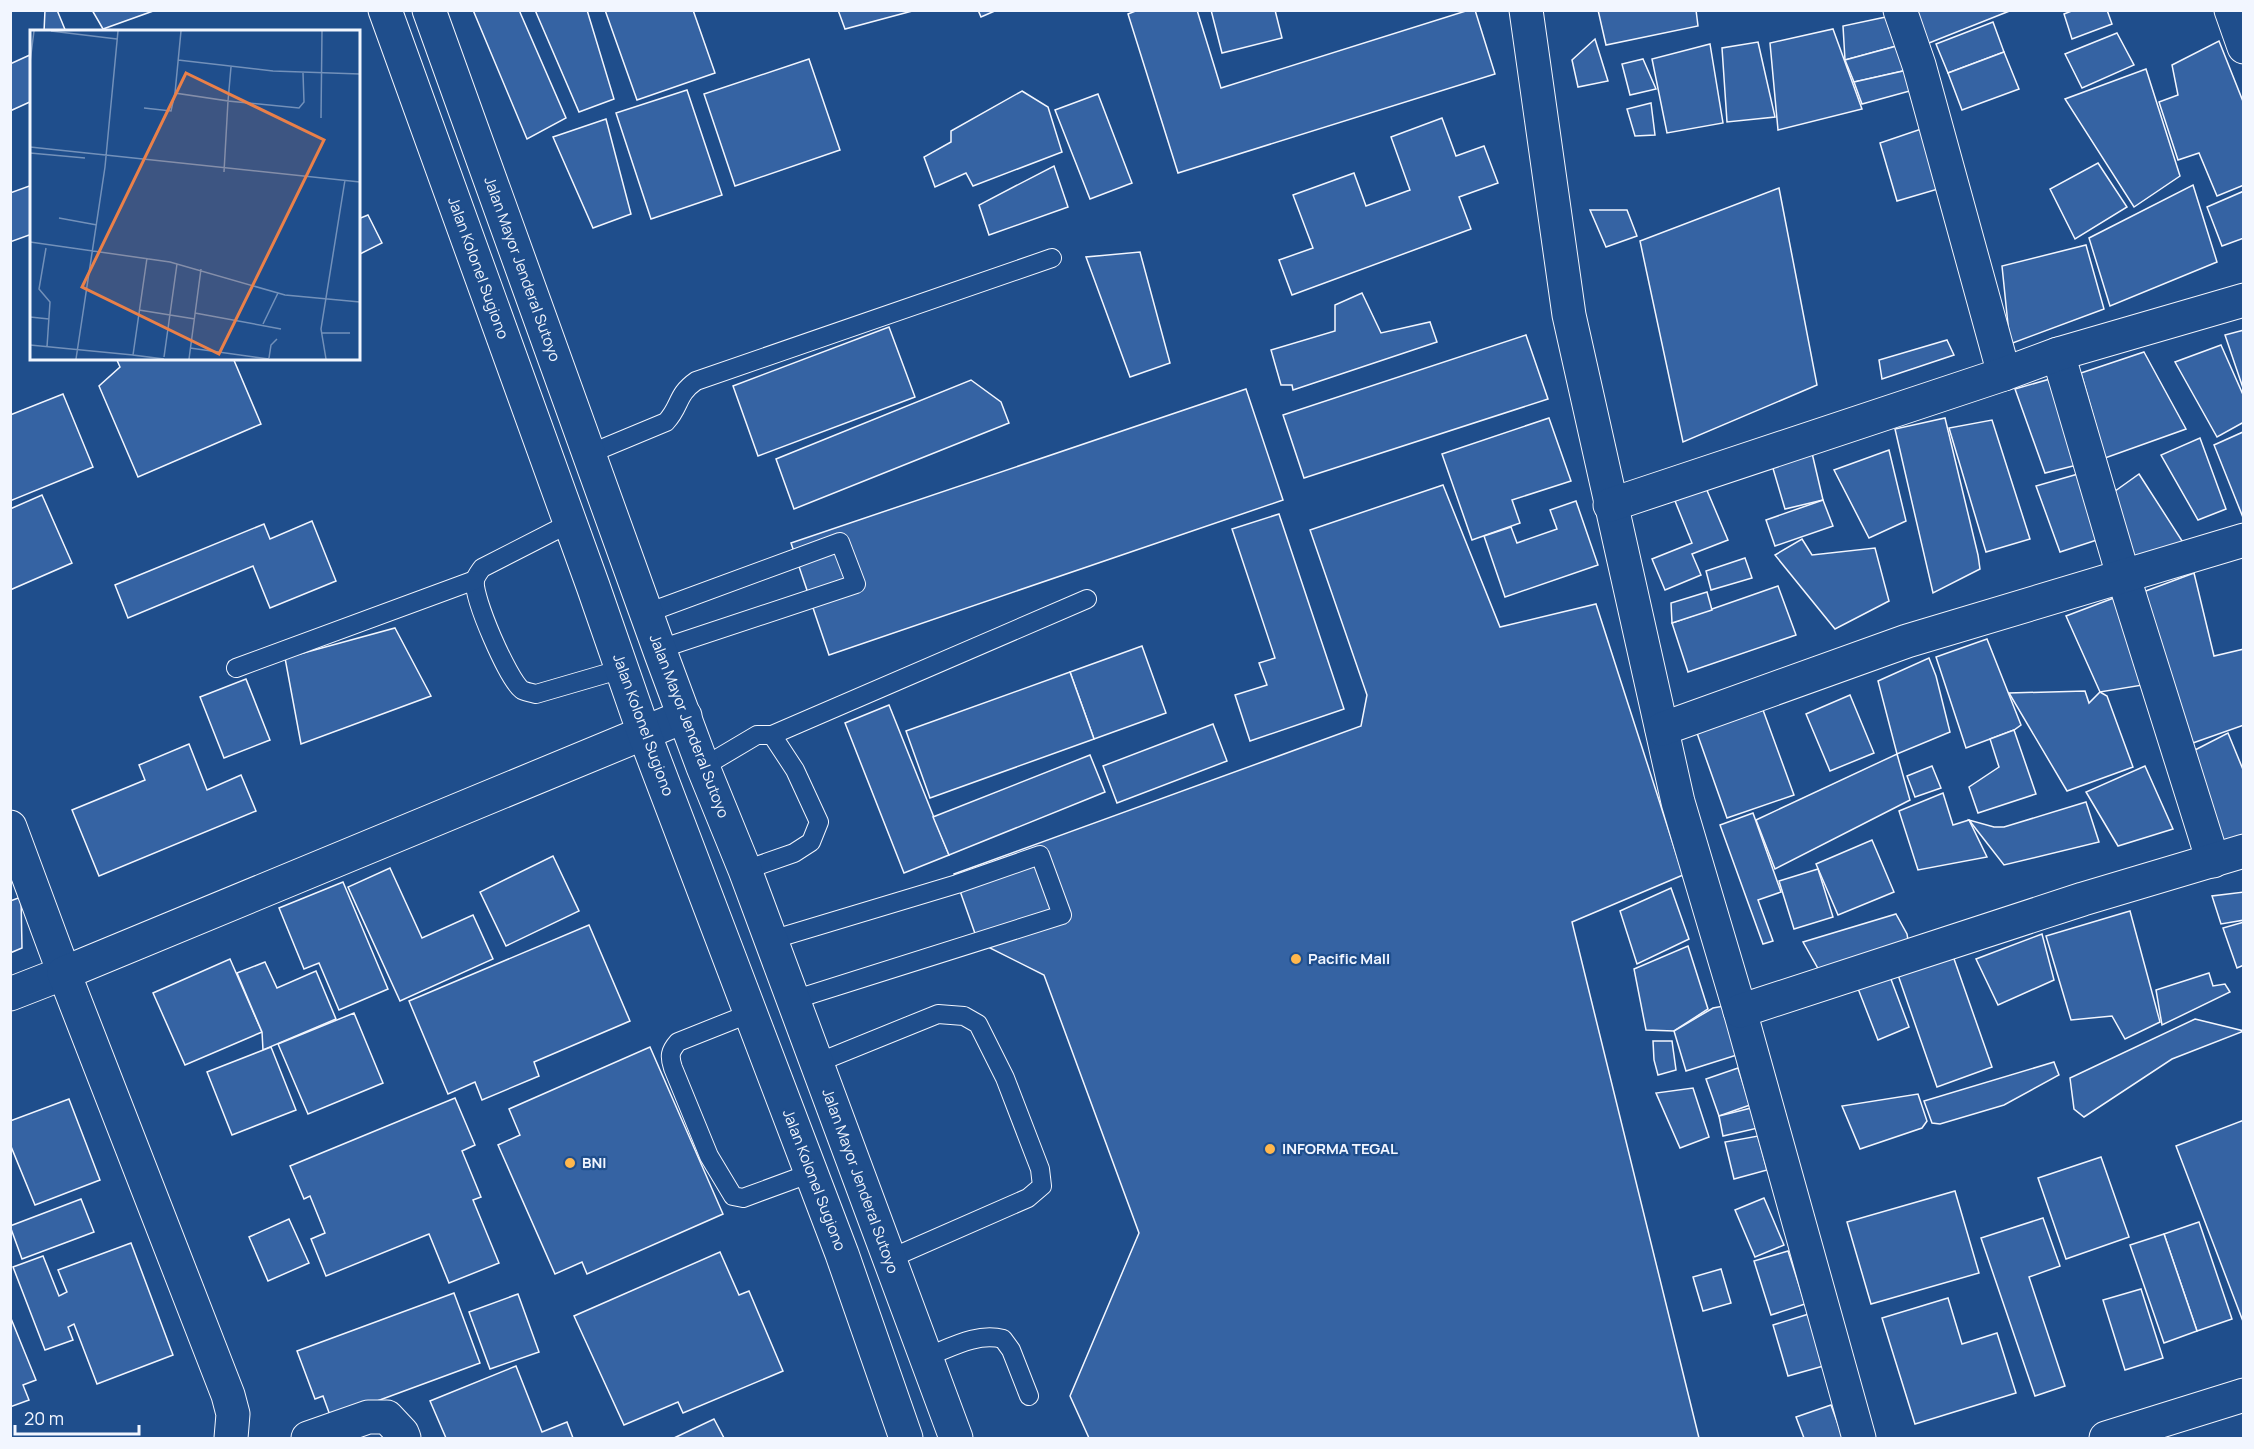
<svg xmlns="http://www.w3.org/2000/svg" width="2254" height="1449" viewBox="0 0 2254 1449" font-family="Manrope,sans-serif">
<rect width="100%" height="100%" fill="#1f4e8c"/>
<!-- building -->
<g fill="#3563a3" stroke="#f2f6ff" stroke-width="1.5">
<polygon points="45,10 57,10 66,32 44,32"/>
<polygon points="92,10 156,10 103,29"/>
<polygon points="473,10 519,10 566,118 527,139"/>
<polygon points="535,10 587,10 614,99 579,112"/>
<polygon points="605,10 693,10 715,73 637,100"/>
<polygon points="838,10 916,10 845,29"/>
<polygon points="978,10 997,10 981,17"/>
<polygon points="1138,10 1197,10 1221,88 1469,10 1475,10 1495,74 1178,173 1128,14"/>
<polygon points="1211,10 1275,10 1282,38 1222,53"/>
<polygon points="1598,10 1696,10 1698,26 1606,45"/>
<polygon points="1910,10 2012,10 1924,45"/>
<polygon points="2074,10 2107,10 2112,24 2072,39 2064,14"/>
<polygon points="1900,14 1904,44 1845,60 1843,26"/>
<polygon points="1993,22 2004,52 1948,73 1936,44"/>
<polygon points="1833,29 1862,109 1778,130 1770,43"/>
<polygon points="2117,33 2134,65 2082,88 2065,54"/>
<polygon points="1595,39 1608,81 1578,87 1572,60"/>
<polygon points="2219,41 2244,104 2244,185 2217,196 2199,153 2178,160 2159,102 2178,95 2172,65"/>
<polygon points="1758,42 1775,117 1727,122 1722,48"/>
<polygon points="1710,44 1723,123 1667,133 1652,59"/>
<polygon points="1904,44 1912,69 1854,82 1845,60"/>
<polygon points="2004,52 2019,89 1962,110 1948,73"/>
<polygon points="32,54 32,101 10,111 10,64"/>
<polygon points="809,59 840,150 735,186 704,94"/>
<polygon points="1643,59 1656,89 1630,95 1622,64"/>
<polygon points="1912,69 1917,89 1862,104 1854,82"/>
<polygon points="2146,69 2180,176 2134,207 2065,99"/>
<polygon points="687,90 722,195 651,219 616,113"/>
<polygon points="1022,91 1048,107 1062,152 973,186 966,173 935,187 924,157 951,142 951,131"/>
<polygon points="1098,94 1132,183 1090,199 1055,110"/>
<polygon points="1651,103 1655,135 1635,136 1627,109"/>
<polygon points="1442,118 1456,156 1484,146 1498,183 1459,197 1471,229 1292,295 1279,260 1313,248 1293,195 1354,173 1366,206 1410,190 1391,137"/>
<polygon points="606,119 631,214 593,228 553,137"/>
<polygon points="1930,126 1938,189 1897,201 1880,143"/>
<polygon points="2098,163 2127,207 2075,239 2050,189"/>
<polygon points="1054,166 1068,207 989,235 979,205"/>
<polygon points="32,185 32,234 10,242 10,193"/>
<polygon points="2193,185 2217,262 2110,306 2089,238"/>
<polygon points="1779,188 1817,385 1683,442 1640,241"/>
<polygon points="2244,191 2244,238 2222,246 2207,207"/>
<polygon points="1590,210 1627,210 1637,236 1606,247"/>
<polygon points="368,215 382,243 358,255 358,219"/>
<polygon points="2086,245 2104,309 2010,344 2002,266"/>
<polygon points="1140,252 1170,363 1130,377 1086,257"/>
<polygon points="1362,293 1381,333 1430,322 1437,342 1293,390 1292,385 1281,385 1271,350 1335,331 1335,305"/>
<polygon points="889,327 915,397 758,456 733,386"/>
<polygon points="2244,330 2244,391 2225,335"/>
<polygon points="1526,335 1548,399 1304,478 1283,415"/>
<polygon points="1947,340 1954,355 1882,379 1879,360"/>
<polygon points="2221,345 2244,397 2244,422 2217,437 2175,362"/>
<polygon points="2144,352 2186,429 2105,458 2081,373"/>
<polygon points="116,358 233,358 261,424 138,477 99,386 120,367"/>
<polygon points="2057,377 2085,463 2045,473 2015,389"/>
<polygon points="971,380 1001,402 1009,423 794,509 776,459"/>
<polygon points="1246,389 1283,500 829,655 791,543"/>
<polygon points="63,394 93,467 10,501 10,415"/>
<polygon points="1549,418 1571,481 1512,500 1520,523 1472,540 1442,454"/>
<polygon points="1945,418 1978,555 1980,569 1933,593 1895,429"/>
<polygon points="1992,420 2030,539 1986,552 1949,428"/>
<polygon points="2243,432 2244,433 2244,520 2214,445"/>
<polygon points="2200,438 2226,509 2198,520 2161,455"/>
<polygon points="1889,450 1906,521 1869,538 1834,470"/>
<polygon points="1812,453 1823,500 1785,509 1772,465"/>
<polygon points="2085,472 2103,538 2060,552 2036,486"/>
<polygon points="2139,474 2186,547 2136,564 2111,494"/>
<polygon points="1443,485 1500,627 1596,604 1683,875 1572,922 1699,1438 1089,1438 1070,1396 1139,1233 1044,975 978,942 954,874 1361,726 1367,695 1310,530"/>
<polygon points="1706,488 1728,540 1692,554 1701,575 1665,590 1652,559 1692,543 1675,501"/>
<polygon points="42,495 72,563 10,590 10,509"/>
<polygon points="1823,500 1833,526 1775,546 1766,520"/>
<polygon points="1576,501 1598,565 1505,597 1484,536 1511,527 1517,543 1557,529 1550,510"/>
<polygon points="1279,514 1344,709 1250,741 1235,695 1267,685 1259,663 1275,658 1232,529"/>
<polygon points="312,521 336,581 270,608 253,566 128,618 115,585 264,524 270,539"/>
<polygon points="1802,539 1812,555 1875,548 1889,601 1835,629 1775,555"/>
<polygon points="1745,558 1752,578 1711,590 1706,571"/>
<polygon points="2194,573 2214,656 2244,649 2244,725 2190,744 2135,595"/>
<polygon points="1778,586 1796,635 1688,672 1672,623"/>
<polygon points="1707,592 1712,610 1672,623 1671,603"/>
<polygon points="2119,596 2149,684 2100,692 2066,616"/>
<polygon points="395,628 431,696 301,744 285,658"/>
<polygon points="1987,639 2021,725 2014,730 1966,748 1936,657"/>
<polygon points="1142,646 1166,713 1094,739 1070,672"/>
<polygon points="1929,658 1936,676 1950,732 1897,754 1878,681"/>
<polygon points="1070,672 1094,739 930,798 906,731"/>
<polygon points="246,679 270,740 224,758 200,697"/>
<polygon points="2085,691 2089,703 2100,692 2107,696 2133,767 2067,791 2009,693"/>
<polygon points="1850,695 1874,753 1830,771 1806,714"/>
<polygon points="889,705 949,855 904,873 845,723"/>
<polygon points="1763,710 1794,795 1727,818 1697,733"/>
<polygon points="1213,724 1227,761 1117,803 1103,766"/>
<polygon points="2014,730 2036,794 1978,813 1969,787 1999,767 1990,739"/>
<polygon points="2228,733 2244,772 2244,836 2218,845 2193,751"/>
<polygon points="189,744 207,790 241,775 256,811 99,876 72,810 145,780 139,765"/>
<polygon points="1897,754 1910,800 1775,869 1756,820"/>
<polygon points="1090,755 1105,792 949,855 933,817"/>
<polygon points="1932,766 1941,788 1915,797 1907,776"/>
<polygon points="2145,766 2173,829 2118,846 2086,792"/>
<polygon points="1943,793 1953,825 1969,820 1987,857 1918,870 1899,811"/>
<polygon points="2086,802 2099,842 2004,865 1969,820 1994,827 2004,827"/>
<polygon points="1753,813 1781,892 1758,900 1773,941 1763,944 1720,825"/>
<polygon points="1872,840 1894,892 1838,915 1816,864"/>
<polygon points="553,856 579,911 506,946 480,892"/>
<polygon points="390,868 422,938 473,915 493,959 400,1001 348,887"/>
<polygon points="1818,869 1833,917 1794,929 1779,881"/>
<polygon points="343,882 388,989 339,1010 319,963 304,969 279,908"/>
<polygon points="1671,888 1689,939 1637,964 1620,911"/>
<polygon points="2244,892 2244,920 2221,924 2212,896"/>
<polygon points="21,897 22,948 10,953 10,901"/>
<polygon points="2130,911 2160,1022 2125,1039 2112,1016 2071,1020 2046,936"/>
<polygon points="1896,914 1907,934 1910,952 1824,979 1803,942"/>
<polygon points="2244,922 2244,965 2237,968 2223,928"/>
<polygon points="589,925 630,1021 534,1062 539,1076 482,1100 475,1082 448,1094 409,1001"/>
<polygon points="2042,934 2054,980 1998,1005 1976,959"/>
<polygon points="1688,946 1708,1009 1674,1031 1646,1030 1634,969"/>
<polygon points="1953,956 1992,1067 1937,1087 1898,975"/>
<polygon points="230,959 262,1032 185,1065 153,993"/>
<polygon points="265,962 277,988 316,971 336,1019 263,1050 262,1032 237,973"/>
<polygon points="2209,973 2213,986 2225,984 2230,992 2162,1025 2156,990"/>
<polygon points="1889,974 1909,1027 1878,1040 1857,986"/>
<polygon points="1729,1005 1740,1054 1686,1071 1674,1031 1713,1008"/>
<polygon points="354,1013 383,1083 308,1114 278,1044"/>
<polygon points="2195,1019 2244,1031 2172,1059 2084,1117 2074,1109 2070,1078"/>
<polygon points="1653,1041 1672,1041 1676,1070 1658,1075 1654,1060"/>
<polygon points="271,1047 296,1110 232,1135 207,1072"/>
<polygon points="650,1047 723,1214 587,1274 582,1262 555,1274 498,1145 520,1135 509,1109"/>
<polygon points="2054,1062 2059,1075 2004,1105 1940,1124 1932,1123 1924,1101"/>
<polygon points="1738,1068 1750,1105 1719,1116 1706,1079"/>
<polygon points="1693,1088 1709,1137 1680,1148 1656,1093"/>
<polygon points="1918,1094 1927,1121 1922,1128 1860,1149 1842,1106"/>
<polygon points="455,1098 475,1145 462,1151 481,1197 473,1200 499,1263 449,1283 429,1234 326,1276 311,1239 325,1233 310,1196 304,1199 290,1166"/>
<polygon points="69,1099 100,1180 35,1205 10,1144 10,1121"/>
<polygon points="1755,1107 1758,1128 1723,1136 1719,1116"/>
<polygon points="2244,1120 2244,1324 2176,1146"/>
<polygon points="1758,1136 1767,1170 1734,1179 1725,1142"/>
<polygon points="2101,1157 2129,1237 2066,1259 2038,1178"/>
<polygon points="1955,1191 1979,1273 1871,1304 1847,1222"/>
<polygon points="1764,1198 1784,1245 1755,1257 1735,1210"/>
<polygon points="81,1199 94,1232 22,1259 10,1226"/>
<polygon points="2043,1218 2060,1266 2029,1277 2065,1386 2035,1396 1981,1238"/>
<polygon points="289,1219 309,1263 268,1281 249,1237"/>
<polygon points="2199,1222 2232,1319 2197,1331 2164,1234"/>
<polygon points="2164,1234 2197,1331 2164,1343 2130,1245"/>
<polygon points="131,1243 173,1355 97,1384 74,1324 68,1327 73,1340 45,1350 13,1267 43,1256 59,1296 67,1292 58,1270"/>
<polygon points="1788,1251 1805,1304 1771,1315 1754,1261"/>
<polygon points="720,1252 739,1295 749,1291 783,1371 683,1413 678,1402 624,1425 574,1316"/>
<polygon points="1721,1269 1731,1303 1703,1311 1693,1277"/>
<polygon points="2141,1289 2163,1358 2125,1370 2103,1300"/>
<polygon points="454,1293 480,1363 331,1418 323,1396 315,1399 297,1351"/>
<polygon points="518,1294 539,1352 490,1369 469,1312"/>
<polygon points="1948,1298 1962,1344 1997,1333 2016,1393 1915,1424 1882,1318"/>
<polygon points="1812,1313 1827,1365 1788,1376 1773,1325"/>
<polygon points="10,1316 36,1380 23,1385 29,1400 10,1407"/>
<polygon points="516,1366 542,1432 567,1422 573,1438 446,1438 430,1401"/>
<polygon points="1831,1405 1843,1438 1804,1438 1796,1417"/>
<polygon points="714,1419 724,1438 674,1438"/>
</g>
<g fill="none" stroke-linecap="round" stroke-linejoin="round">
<!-- service casing -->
<g stroke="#f2f6ff" stroke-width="20">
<g id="service">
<path d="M589,454L666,422C681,406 676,395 696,381L1052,258"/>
<path d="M570,523L482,568C480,571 476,576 475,580C472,597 508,679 522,690C526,692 532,693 536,694L622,669"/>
<polyline points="647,613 840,542 856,584 660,649"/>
<polyline points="236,668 475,580"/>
<polyline points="772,735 1087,599"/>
<polyline points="703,767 757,735 772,735 795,770 819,822 811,842 794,853 745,870"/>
<polyline points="771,940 957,884 1040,855 1062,915 793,1000"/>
<path d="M751,1013L678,1042C670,1051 669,1056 673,1068L709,1156L733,1196L743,1198L811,1173"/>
<polyline points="817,1063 938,1014 964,1016 978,1024 1005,1078 1040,1169 1042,1186 1028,1198 889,1259"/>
<path d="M926,1357C950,1348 977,1332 1003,1339L1011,1350L1029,1396"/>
</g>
</g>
<!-- minor casing -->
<g stroke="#f2f6ff" stroke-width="35">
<g id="minor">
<polyline points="1526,10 1569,315 1678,802 1740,1011 1859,1438"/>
<polyline points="1900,10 1919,65 2004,374"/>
<polyline points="2231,10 2244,47"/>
<polyline points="2058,354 2123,575 2213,861"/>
<polyline points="1610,505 2004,374 2058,354 2244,300"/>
<polyline points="1662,729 1907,641 2244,540"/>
<polyline points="10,827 64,973 10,994"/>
<polyline points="1740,1011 2083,899 2244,851"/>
<polyline points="231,1438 233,1414 228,1395 64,973 685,716"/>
<polyline points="308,1438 368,1417 387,1417 402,1433 404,1438"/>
</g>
</g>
<!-- secondary casing -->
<g stroke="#f2f6ff" stroke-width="35">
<polyline id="secondary" points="2106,1438 2244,1395"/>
</g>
<!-- trunk casing -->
<g stroke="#f2f6ff" stroke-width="35">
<g id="trunk">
<polyline points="385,10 593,586 644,733 842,1254 906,1438"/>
<polyline points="429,10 661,654 703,767 745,870 956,1438"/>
</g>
</g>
<!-- service -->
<use href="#service" stroke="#1f4e8c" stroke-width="18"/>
<!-- minor -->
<use href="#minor" stroke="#1f4e8c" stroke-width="33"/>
<!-- secondary -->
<use href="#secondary" stroke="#1f4e8c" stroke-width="33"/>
<!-- trunk -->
<use href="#trunk" stroke="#1f4e8c" stroke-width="33"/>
</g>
<!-- markers -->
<g fill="#ffb74d" stroke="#1f4e8c" stroke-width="2">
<circle cx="1296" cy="959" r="6"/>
<circle cx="1270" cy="1149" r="6"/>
<circle cx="570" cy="1163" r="6"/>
</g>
<g text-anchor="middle" stroke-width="4.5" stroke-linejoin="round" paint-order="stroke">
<!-- street labels -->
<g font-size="15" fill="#f2f6ff" stroke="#1f4e8c">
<text transform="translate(478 268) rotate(70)" y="5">Jalan Kolonel Sugiono</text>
<text transform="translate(522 269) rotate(70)" y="5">Jalan Mayor Jenderal Sutoyo</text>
<text transform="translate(643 725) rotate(70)" y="5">Jalan Kolonel Sugiono</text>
<text transform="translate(689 726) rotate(69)" y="5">Jalan Mayor Jenderal Sutoyo</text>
<text transform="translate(814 1180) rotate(69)" y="5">Jalan Kolonel Sugiono</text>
<text transform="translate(860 1181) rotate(70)" y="5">Jalan Mayor Jenderal Sutoyo</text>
</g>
<!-- poi labels -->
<g font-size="15" font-weight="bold" fill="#f2f6ff" stroke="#1f4e8c" text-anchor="start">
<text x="1308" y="964">Pacific Mall</text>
<text x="1282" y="1154">INFORMA TEGAL</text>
<text x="582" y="1168">BNI</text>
</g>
</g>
<!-- overview -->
<g transform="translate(30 30)">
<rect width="330" height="330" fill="#1f4e8c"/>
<path fill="none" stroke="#7391ba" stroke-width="1.5" d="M21,1L87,9M151,1L145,63L198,71L194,142M148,30L243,41L330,44M0,32L4,1M201,37L198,71L269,78L274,72L273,43M114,78L141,81L145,63M291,88L292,1M0,117L330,152M0,123L55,128M29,188L67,195M0,212L140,232L255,265L330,272M16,218L9,259L20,272L17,317M117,228L103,325L134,329M109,280L165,289M165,283L251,299M0,287L19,289M233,294L248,263M291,303H320M0,315L103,325M160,318L239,329M134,327L147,234M239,328L241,315L247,309M46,329L75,137L88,1M159,329L171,239M296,329L291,299L315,150"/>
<path fill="#ea8049" fill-opacity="0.15" stroke="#ea8049" stroke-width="3" d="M156,43L294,110L189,324L52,257Z"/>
<rect width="330" height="330" fill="none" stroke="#f2f6ff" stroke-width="3"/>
</g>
<!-- border -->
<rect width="2254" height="1449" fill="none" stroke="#f2f6ff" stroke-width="24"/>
<!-- scale -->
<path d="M15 1425v9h124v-9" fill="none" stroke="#f2f6ff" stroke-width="3"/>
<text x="24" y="1425" font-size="18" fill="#f2f6ff" stroke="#1f4e8c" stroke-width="4.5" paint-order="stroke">20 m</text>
</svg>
